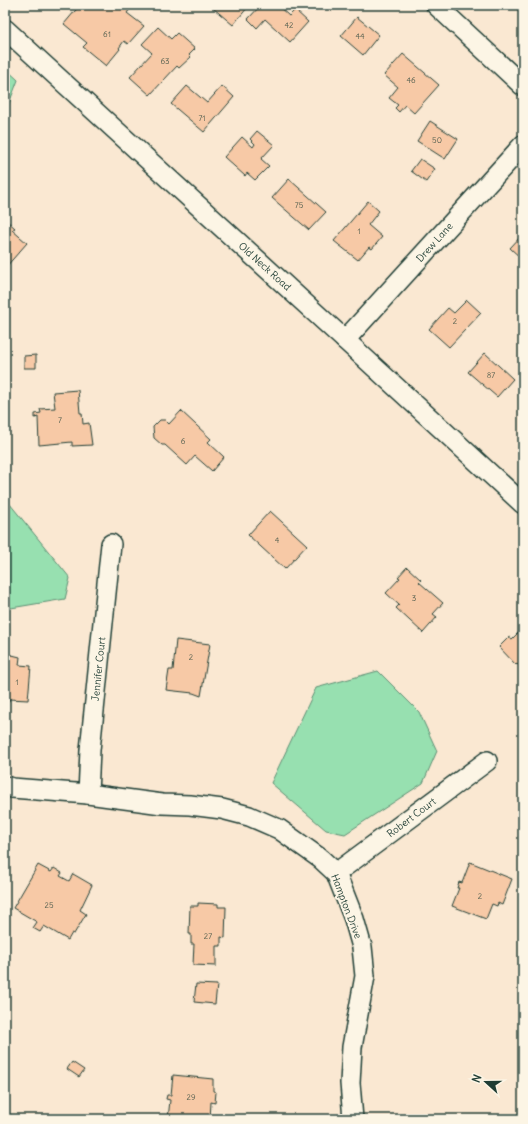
<svg xmlns="http://www.w3.org/2000/svg" width="528" height="1124" viewBox="0 0 528 1124" font-family="Delius,sans-serif">
<rect width="100%" height="100%" fill="#fae8d2"/>
<filter id="ink" filterUnits="userSpaceOnUse"><feTurbulence type="fractalNoise" baseFrequency=".025" numOctaves="2"/><feDisplacementMap in="SourceGraphic" scale="8" xChannelSelector="R" yChannelSelector="G"/><feConvolveMatrix kernelMatrix="1 2 1 2 8 2 1 2 1" color-interpolation-filters="sRGB"/></filter>
<g filter="url(#ink)">
<!-- green -->
<g fill="#97e0b0" stroke="#5b8e72">
<polygon points="5,68 18,80 8,106 5,109"/>
<polygon points="5,498 70,578 65,599 5,609"/>
<polygon points="378,671 419,712 437,751 423,783 345,834 326,830 271,783 316,688"/>
</g>
<!-- building -->
<g fill="#f7c9a6" stroke="#1f3d34">
<polygon points="80,5 83,8 86,5 125,5 130,9 127,13 144,26 128,44 124,41 119,48 120,49 106,66 83,47 87,43 64,24"/>
<polygon points="216,5 246,5 248,7 233,25 213,8"/>
<polygon points="261,5 277,5 289,16 295,10 308,22 290,42 265,19 257,28 248,19"/>
<polygon points="357,17 379,35 363,55 341,36"/>
<polygon points="158,27 171,39 177,33 195,49 189,55 191,57 179,68 177,66 150,95 130,77 152,53 142,44"/>
<polygon points="403,54 439,85 414,113 405,105 399,112 395,108 398,105 389,98 398,87 384,75"/>
<polygon points="187,86 207,103 222,86 234,97 204,132 171,104"/>
<polygon points="430,121 458,139 445,159 417,141"/>
<polygon points="257,131 274,145 261,159 269,166 255,180 247,173 245,176 224,157 242,137 253,147 255,144 250,139"/>
<polygon points="420,159 435,169 426,182 411,171"/>
<polygon points="289,179 326,212 309,230 272,198"/>
<polygon points="368,201 379,211 368,225 382,237 372,249 369,247 358,260 334,241"/>
<polygon points="7,221 15,228 12,230 27,243 5,268 5,223"/>
<polygon points="523,234 523,260 510,248"/>
<polygon points="467,300 481,313 449,347 429,329 448,308 454,313"/>
<polygon points="485,353 513,379 497,397 468,372"/>
<polygon points="36,355 36,368 24,368 24,356"/>
<polygon points="78,390 80,413 82,413 83,424 89,423 92,445 72,446 72,442 39,445 38,417 35,418 35,414 41,413 40,409 55,408 53,392"/>
<polygon points="181,411 211,439 208,442 224,457 212,471 195,456 187,465 165,445 162,445 154,438 153,427 160,420 165,420 169,424"/>
<polygon points="270,511 307,545 285,569 248,535"/>
<polygon points="407,567 421,580 419,582 443,603 433,614 437,617 423,633 396,608 399,605 386,593 400,578 398,577"/>
<polygon points="523,628 523,669 517,664 516,665 499,647 509,637 512,639"/>
<polygon points="176,640 210,644 201,696 193,693 166,690 169,670 173,670"/>
<polygon points="5,648 9,649 8,654 20,657 19,665 31,666 28,700 9,699 9,702 5,702"/>
<polygon points="470,862 512,879 502,905 498,903 497,906 492,904 486,919 452,906 459,888 457,888 459,882 462,883"/>
<polygon points="38,865 51,872 54,868 62,873 60,876 69,881 73,874 92,885 80,910 86,914 74,934 72,933 68,940 44,926 40,932 33,928 37,922 13,908"/>
<polygon points="198,903 218,904 218,907 226,907 225,938 221,937 221,946 216,946 216,966 193,965 194,944 191,944 191,934 189,934 190,906 198,906"/>
<polygon points="196,984 217,985 215,1004 194,1002"/>
<polygon points="72,1062 84,1070 79,1077 67,1069"/>
<polygon points="173,1075 213,1079 213,1091 216,1092 215,1103 211,1102 210,1119 168,1119 170,1100 166,1099 167,1095 171,1095"/>
</g>
<g fill="none" stroke-linecap="round" stroke-linejoin="round">
<!-- minor casing -->
<g stroke="#1f3d34" stroke-width="22">
<g id="minor">
<polyline points="436,5 523,86"/>
<polyline points="5,29 345,340 523,504"/>
<polyline points="345,340 523,145"/>
<polyline points="5,786 12,788 88,794 162,804 190,805 222,809 249,816 279,829 321,859 336,873 354,919 362,947 365,976 352,1047 350,1083 353,1119"/>
<polyline points="88,794 90,750 111,544"/>
<polyline points="336,873 487,761"/>
</g>
</g>
<!-- minor -->
<use href="#minor" stroke="#fcf5e5" stroke-width="19"/>
</g>
</g>
<g text-anchor="middle" stroke-width="4" stroke-linejoin="round" paint-order="stroke">
<!-- number labels -->
<g font-size="8" fill="#556050">
<text x="289" y="28">42</text>
<text x="107" y="37">61</text>
<text x="360" y="39">44</text>
<text x="165" y="64">63</text>
<text x="411" y="83">46</text>
<text x="202" y="121">71</text>
<text x="437" y="143">50</text>
<text x="299" y="208">75</text>
<text x="359" y="234">1</text>
<text x="455" y="324">2</text>
<text x="491" y="378">87</text>
<text x="60" y="423">7</text>
<text x="183" y="444">6</text>
<text x="277" y="543">4</text>
<text x="414" y="601">3</text>
<text x="191" y="660">2</text>
<text x="17" y="685">1</text>
<text x="480" y="899">2</text>
<text x="49" y="908">25</text>
<text x="208" y="939">27</text>
<text x="191" y="1100">29</text>
</g>
<!-- street labels -->
<g font-size="10" fill="#1f3d34" stroke="#fcf5e5">
<text transform="translate(434 242) rotate(-48)" y="4">Drew Lane</text>
<text transform="translate(265 266) rotate(42)" y="4">Old Neck Road</text>
<text transform="translate(98 669) rotate(-84)" y="4">Jennifer Court</text>
<text transform="translate(411 817) rotate(-37)" y="4">Robert Court</text>
<text transform="translate(347 906) rotate(69)" y="4">Hampton Drive</text>
</g>
</g>
<!-- margin -->
<rect width="528" height="1124" fill="none" stroke="#fcf5e5" stroke-width="20"/>
<rect x="10" y="10" width="508" height="1104" fill="none" stroke="#1f3d34" stroke-width="1.5" filter="url(#ink)"/>
<!-- north arrow -->
<g transform="translate(486 1082) rotate(291)" stroke="#fcf5e5" stroke-width="3" paint-order="stroke">
<path d="M0-3L7 15L0 10L-7 15Z" fill="#1f3d34"/>
<text y="-6" font-size="11" font-weight="bold" text-anchor="middle" fill="#1f3d34">N</text>
</g>
</svg>
